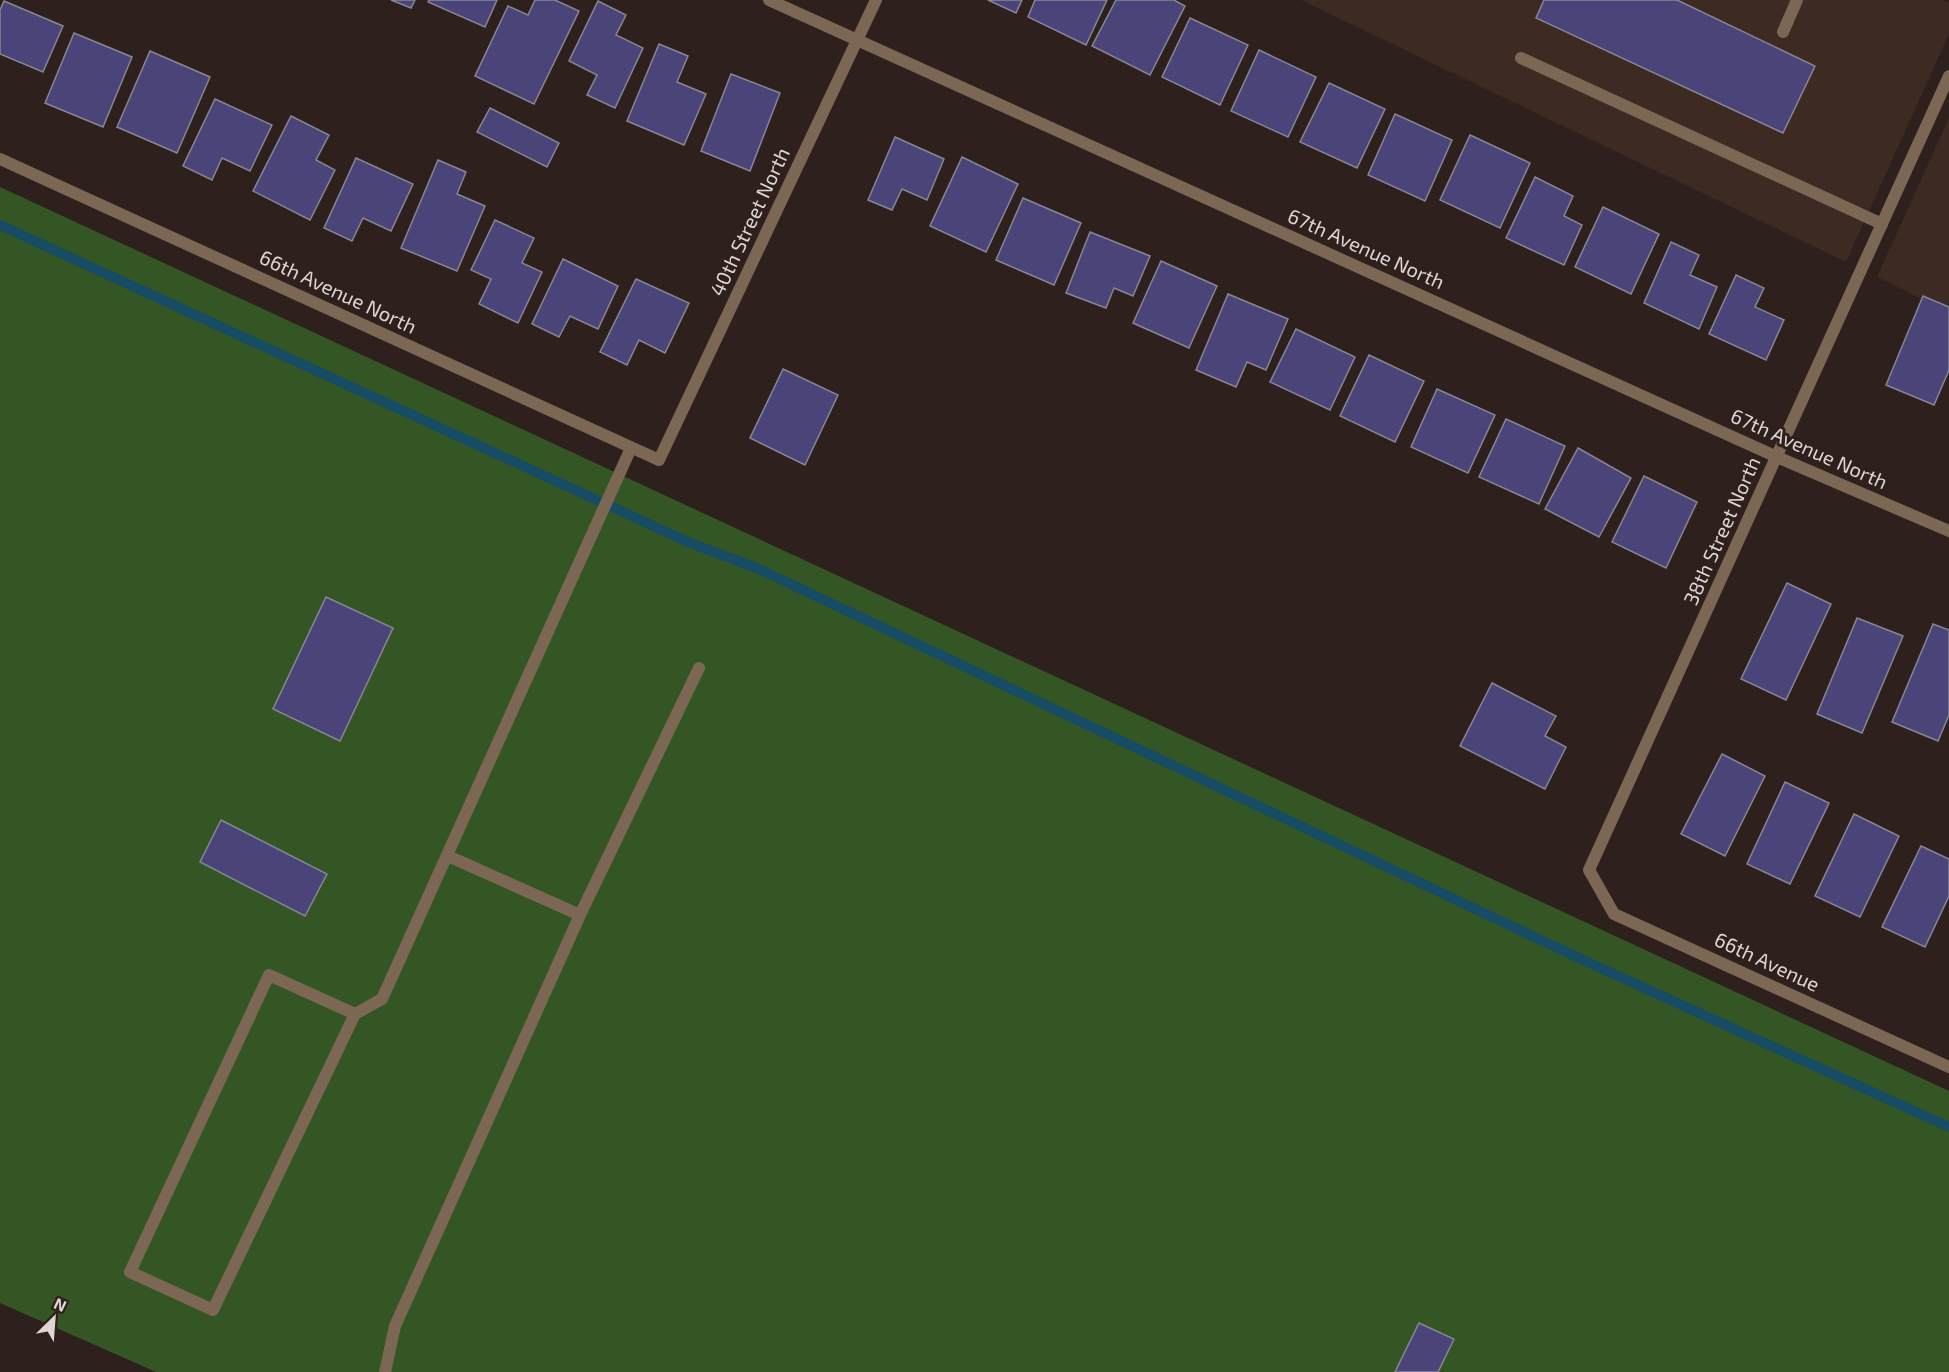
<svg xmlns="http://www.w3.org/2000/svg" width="1949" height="1372" viewBox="0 0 1949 1372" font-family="'Exo 2',sans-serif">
<rect width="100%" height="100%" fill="#2e201c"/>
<!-- built -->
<g fill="#3c2a23">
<polygon points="1301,0 1942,0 1949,3 1949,34 1846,262"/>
<polygon points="1949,118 1949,312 1877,277"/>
</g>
<!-- green -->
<polygon fill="#345624" points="0,187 1949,1091 1949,1372 156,1372 0,1303"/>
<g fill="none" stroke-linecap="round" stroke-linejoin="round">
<!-- stream -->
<polyline stroke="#164c64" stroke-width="10" points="0,225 688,542 759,569 1583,960 1949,1127"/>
</g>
<!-- building -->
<g fill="#4b4478" stroke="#868694" stroke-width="1.5">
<polygon points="391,0 415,0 411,8"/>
<polygon points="429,0 497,0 485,27 428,2"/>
<polygon points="535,0 555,0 579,11 534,104 475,76 508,6 528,15"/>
<polygon points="988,0 1022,0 1016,13"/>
<polygon points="1035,0 1107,0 1086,45 1028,17"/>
<polygon points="1116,0 1174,0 1185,6 1150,75 1092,46"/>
<polygon points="1544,0 1677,0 1815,66 1783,133 1536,18"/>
<polygon points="4,1 63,26 43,72 0,54 0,10"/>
<polygon points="598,1 626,15 616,35 643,48 615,108 587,95 597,75 569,61"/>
<polygon points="1190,18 1248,45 1220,105 1162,77"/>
<polygon points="74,33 132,57 103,127 45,103"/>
<polygon points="659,44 688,56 677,82 706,94 684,145 627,121"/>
<polygon points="1259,50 1316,77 1288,137 1231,111"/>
<polygon points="150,51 210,77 177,153 117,127"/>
<polygon points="731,74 780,93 750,171 701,151"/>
<polygon points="1329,83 1385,109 1357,168 1300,142"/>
<polygon points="215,99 272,125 250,171 222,158 212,180 183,166"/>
<polygon points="490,108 559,143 547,167 477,132"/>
<polygon points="1395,114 1452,140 1425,201 1368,175"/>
<polygon points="291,116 329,135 316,160 335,170 310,220 253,191"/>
<polygon points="1470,135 1530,163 1500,228 1440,200"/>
<polygon points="895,137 944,159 927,200 902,189 892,210 868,200"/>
<polygon points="962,157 1018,184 986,252 930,226"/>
<polygon points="356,158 413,184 391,231 363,218 352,241 324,228"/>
<polygon points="438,160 466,172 457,194 485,206 457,271 401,248"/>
<polygon points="1535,177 1573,196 1564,216 1582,225 1564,265 1506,238"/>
<polygon points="1023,198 1081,223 1054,285 996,260"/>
<polygon points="1603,207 1659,234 1631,294 1575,267"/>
<polygon points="495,220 534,238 522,263 542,272 518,323 479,304 491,279 471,270"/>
<polygon points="1090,232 1150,256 1133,296 1114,288 1106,308 1066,293"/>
<polygon points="1671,242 1699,255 1690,275 1717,287 1699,329 1644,303"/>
<polygon points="563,259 618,286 598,329 570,316 559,337 532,324"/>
<polygon points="1161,261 1217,286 1189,348 1133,323"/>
<polygon points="1736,275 1764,288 1755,307 1784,320 1766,360 1709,334"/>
<polygon points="636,279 689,303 665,353 639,340 627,365 600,352"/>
<polygon points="1228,294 1288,319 1266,370 1247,362 1236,387 1196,370"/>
<polygon points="1923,296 1949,307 1949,370 1934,405 1886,385"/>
<polygon points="1296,329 1355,357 1330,410 1270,382"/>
<polygon points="1369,355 1424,381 1395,442 1340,416"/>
<polygon points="783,369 838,395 805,465 750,438"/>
<polygon points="1437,389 1495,415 1468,473 1411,447"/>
<polygon points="1506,419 1565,446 1539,504 1479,477"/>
<polygon points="1578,448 1631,478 1599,537 1545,509"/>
<polygon points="1644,476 1697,502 1666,568 1612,542"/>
<polygon points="1787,583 1831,604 1786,700 1741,679"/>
<polygon points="326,597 393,628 340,741 273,709"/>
<polygon points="1857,618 1903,636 1862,733 1817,714"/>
<polygon points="1933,624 1949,630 1949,715 1938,741 1892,722"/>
<polygon points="1492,683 1556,716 1545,736 1566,747 1545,789 1460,746"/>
<polygon points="1722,754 1765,776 1725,856 1681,834"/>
<polygon points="1785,782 1829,803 1790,884 1747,864"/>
<polygon points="1854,814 1899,836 1860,917 1815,896"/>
<polygon points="221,820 327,874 305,916 200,862"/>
<polygon points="1921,846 1949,859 1949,896 1925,947 1882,927"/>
<polygon points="1419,1323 1454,1339 1438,1372 1395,1372"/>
</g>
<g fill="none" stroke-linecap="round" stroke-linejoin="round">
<!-- service -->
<g stroke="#7c6754" stroke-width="12">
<polyline points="1783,32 1797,0"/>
<polyline points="1521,58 1882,224"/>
<polyline points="448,856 580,915 699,668"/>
<polyline points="355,1014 213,1310 130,1272 269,975 355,1014 382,999 631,448"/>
<polyline points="385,1372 395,1326 580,915"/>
</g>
<!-- minor -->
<g stroke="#7c6754" stroke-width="12">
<polyline points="769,0 1777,457 1949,531"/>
<polyline points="1949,76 1589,870 1614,914 1949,1067"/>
<polyline points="0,159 659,460 876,0"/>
</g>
</g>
<g text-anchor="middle" stroke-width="6" stroke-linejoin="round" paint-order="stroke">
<!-- street labels -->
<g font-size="20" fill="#dfd6d3" stroke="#2e201c">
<text transform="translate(750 222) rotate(-65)" y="7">40th Street North</text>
<text transform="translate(1366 249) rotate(24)" y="7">67th Avenue North</text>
<text transform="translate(338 292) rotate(25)" y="7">66th Avenue North</text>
<text transform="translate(1809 449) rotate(24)" y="7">67th Avenue North</text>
<text transform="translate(1722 531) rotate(-66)" y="7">38th Street North</text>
<text transform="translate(1767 962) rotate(25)" y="7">66th Avenue</text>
</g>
</g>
<!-- north arrow -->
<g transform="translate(54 1318) rotate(25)" stroke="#2e201c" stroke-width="4.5" paint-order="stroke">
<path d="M0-4.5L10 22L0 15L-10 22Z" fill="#dfd6d3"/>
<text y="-9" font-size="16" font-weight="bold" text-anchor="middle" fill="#dfd6d3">N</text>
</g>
</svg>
